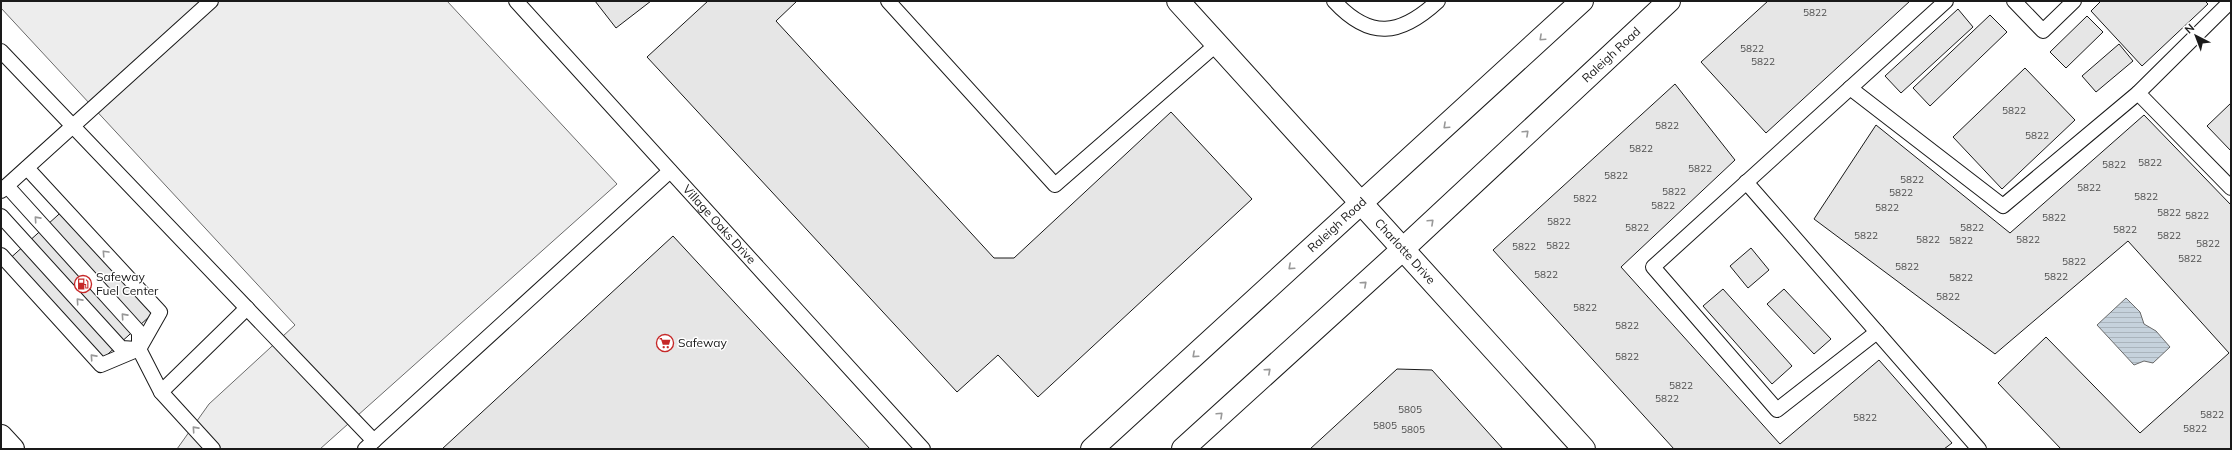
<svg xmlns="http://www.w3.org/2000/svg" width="2232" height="450" viewBox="0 0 2232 450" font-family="Mulish,sans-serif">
<defs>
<pattern id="water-rules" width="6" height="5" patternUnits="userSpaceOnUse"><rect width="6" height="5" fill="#c6d2dc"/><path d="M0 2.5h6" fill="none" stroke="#aab4bc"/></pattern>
</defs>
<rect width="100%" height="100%" fill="#fff"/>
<!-- parking -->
<polygon fill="#ededed" stroke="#6a6a6a" points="1,1 447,1 617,184 320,449 177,449 209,404 295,325 1,8"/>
<!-- water -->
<polygon fill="url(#water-rules)" stroke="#6a6a6a" points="2126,298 2140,312 2144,324 2156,331 2170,347 2153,363 2144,361 2134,365 2097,325"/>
<!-- building -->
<g fill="#e6e6e6" stroke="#1a1a1a">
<polygon points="595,1 651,1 616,28"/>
<polygon points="708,1 797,1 776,21 994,258 1014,258 1171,112 1252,199 1038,397 998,355 957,392 647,57"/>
<polygon points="1768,1 1910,1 1766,133 1701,62"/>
<polygon points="2101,1 2205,1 2208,4 2142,66 2091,11"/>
<polygon points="1958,9 1973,27 1901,93 1885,76"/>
<polygon points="1990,15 2007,32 1930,106 1913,88"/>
<polygon points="2087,16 2103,32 2066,68 2050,52"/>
<polygon points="2119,44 2133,61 2096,92 2082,76"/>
<polygon points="2025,68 2075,120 2002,189 1953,137"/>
<polygon points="1675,84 1735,160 1621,267 1780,444 1879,360 1952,443 1944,449 1674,449 1493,250"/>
<polygon points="2231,103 2231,151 2207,126"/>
<polygon points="2144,115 2231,205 2231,449 2061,449 1998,383 2046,337 2140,433 2229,353 2128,241 1995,354 1814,219 1876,125 2010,233"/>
<polygon points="68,206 160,307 98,363 6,262"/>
<polygon points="673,236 870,449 442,449"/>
<polygon points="1751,248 1769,270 1748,288 1730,266"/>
<polygon points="1723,289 1792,366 1772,384 1703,306"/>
<polygon points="1784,289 1831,339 1814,354 1767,304"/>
<polygon points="1397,369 1432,370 1503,449 1310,449"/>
</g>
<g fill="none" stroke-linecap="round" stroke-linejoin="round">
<!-- lane casing -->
<g stroke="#1a1a1a" stroke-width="16">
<g id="lane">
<path id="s1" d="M516,1L923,449"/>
<polyline points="888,1 1055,185 1217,44"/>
<path d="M1334,1C1370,40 1400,36 1438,1"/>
<polyline points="2014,1 2043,31 2074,1"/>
<polyline points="2231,1 2138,93 2231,188"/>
<polyline points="1,51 374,441"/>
<polyline points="1850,88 2003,206 2138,93"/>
<polyline points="1746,182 1979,449"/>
<polyline points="7,186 139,332 139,349 161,392 213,449"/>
<polyline points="1,191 211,1"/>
<polyline points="1,216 121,348 138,349"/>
<polyline points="1,255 101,365 139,349 160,312 27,168"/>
<polyline points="1877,332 1777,410 1653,267 1946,1"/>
<polyline points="161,392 247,308"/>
<polyline points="365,449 670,171"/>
</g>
</g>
<!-- secondary casing -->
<g stroke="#1a1a1a" stroke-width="24">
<g id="secondary">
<path id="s2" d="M1178,1L1584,449"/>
<polyline points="1,436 13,449"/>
<path id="s3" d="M1092,449L1582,1"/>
<path id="s4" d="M1183,449L1403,249L1669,1"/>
</g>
</g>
<!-- lane -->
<use href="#lane" stroke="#fff" stroke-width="14"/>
<!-- secondary -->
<use href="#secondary" stroke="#fff" stroke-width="22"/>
</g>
<!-- one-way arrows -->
<defs><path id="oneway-chevron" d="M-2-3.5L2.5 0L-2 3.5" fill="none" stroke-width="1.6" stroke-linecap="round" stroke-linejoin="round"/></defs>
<g stroke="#989898">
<use href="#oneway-chevron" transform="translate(1542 38) rotate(137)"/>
<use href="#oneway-chevron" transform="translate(1446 126) rotate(137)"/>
<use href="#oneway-chevron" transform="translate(1526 133) rotate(-43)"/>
<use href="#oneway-chevron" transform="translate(37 219) rotate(-132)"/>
<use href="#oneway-chevron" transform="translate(1431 222) rotate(-43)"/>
<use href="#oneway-chevron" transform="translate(105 253) rotate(-133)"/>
<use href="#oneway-chevron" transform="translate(1291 267) rotate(138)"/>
<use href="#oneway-chevron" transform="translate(1364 284) rotate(-42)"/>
<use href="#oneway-chevron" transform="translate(79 301) rotate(-132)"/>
<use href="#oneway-chevron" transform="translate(124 316) rotate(-132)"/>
<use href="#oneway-chevron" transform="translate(1195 355) rotate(138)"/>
<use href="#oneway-chevron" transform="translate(93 357) rotate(-132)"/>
<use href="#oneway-chevron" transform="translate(1268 371) rotate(-42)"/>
<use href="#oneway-chevron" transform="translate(1220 415) rotate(-43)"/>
<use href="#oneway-chevron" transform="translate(195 429) rotate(-132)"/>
</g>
<!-- icons -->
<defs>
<g id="fuel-ring" transform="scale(0.9)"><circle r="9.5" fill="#fff" stroke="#c62828" stroke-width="1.5"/><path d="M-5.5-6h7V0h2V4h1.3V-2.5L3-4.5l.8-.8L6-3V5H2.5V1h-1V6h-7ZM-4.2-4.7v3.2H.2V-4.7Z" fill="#c62828"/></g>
<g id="supermarket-ring" transform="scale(0.9)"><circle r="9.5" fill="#fff" stroke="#c62828" stroke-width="1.5"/><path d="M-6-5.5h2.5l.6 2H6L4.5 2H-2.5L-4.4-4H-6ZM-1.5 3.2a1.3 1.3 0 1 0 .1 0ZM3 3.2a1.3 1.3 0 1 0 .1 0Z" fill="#c62828"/></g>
</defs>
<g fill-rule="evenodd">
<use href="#fuel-ring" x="83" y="284"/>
<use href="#supermarket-ring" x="665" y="343"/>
</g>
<g text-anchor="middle" stroke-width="3" stroke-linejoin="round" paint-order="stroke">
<!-- number labels -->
<g font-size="10" fill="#4d4d4d">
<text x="1815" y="16">5822</text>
<text x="1752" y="52">5822</text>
<text x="1763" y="65">5822</text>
<text x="2014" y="114">5822</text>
<text x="1667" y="129">5822</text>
<text x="2037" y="139">5822</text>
<text x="1641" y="152">5822</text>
<text x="2150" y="166">5822</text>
<text x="2114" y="168">5822</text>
<text x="1700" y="172">5822</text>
<text x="1616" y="179">5822</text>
<text x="1912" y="183">5822</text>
<text x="2089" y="191">5822</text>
<text x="1674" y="195">5822</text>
<text x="1901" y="196">5822</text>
<text x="2146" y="200">5822</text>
<text x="1585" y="202">5822</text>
<text x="1663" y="209">5822</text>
<text x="1887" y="211">5822</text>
<text x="2169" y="216">5822</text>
<text x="2197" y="219">5822</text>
<text x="2054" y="221">5822</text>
<text x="1559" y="225">5822</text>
<text x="1637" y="231">5822</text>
<text x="1972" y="231">5822</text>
<text x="2125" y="233">5822</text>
<text x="1866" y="239">5822</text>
<text x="2169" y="239">5822</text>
<text x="1928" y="243">5822</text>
<text x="2028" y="243">5822</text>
<text x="1961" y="244">5822</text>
<text x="2208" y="247">5822</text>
<text x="1558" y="249">5822</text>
<text x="1524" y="250">5822</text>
<text x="2190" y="262">5822</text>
<text x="2074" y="265">5822</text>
<text x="1907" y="270">5822</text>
<text x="1546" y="278">5822</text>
<text x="2056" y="280">5822</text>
<text x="1961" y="281">5822</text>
<text x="1948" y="300">5822</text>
<text x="1585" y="311">5822</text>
<text x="1627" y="329">5822</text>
<text x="1627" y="360">5822</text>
<text x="1681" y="389">5822</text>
<text x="1667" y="402">5822</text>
<text x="1410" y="413">5805</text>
<text x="2212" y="418">5822</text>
<text x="1865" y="421">5822</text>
<text x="1385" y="429">5805</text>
<text x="2195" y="432">5822</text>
<text x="1413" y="433">5805</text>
</g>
<!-- street labels -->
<g font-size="12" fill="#1a1a1a" stroke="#fff">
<text dy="4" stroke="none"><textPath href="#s4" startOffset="582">Raleigh Road</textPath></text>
<text dy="4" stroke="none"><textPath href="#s1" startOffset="302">Village Oaks Drive</textPath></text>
<text dy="4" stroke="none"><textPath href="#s3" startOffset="332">Raleigh Road</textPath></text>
<text dy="4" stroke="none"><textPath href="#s2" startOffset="338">Charlotte Drive</textPath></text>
</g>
<!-- poi labels -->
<g font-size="12" fill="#1a1a1a" stroke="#fff" text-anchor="start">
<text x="96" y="281">Safeway<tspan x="96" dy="14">Fuel Center</tspan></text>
<text x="678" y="347">Safeway</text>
</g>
</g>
<!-- border -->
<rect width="2232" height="450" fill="none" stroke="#1a1a1a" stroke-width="4"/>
<!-- north arrow -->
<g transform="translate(2196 36) rotate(318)" stroke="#ffffff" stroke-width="3" paint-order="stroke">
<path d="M0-3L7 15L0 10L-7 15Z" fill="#1a1a1a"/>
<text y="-6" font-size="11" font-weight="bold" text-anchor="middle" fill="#1a1a1a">N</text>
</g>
</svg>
